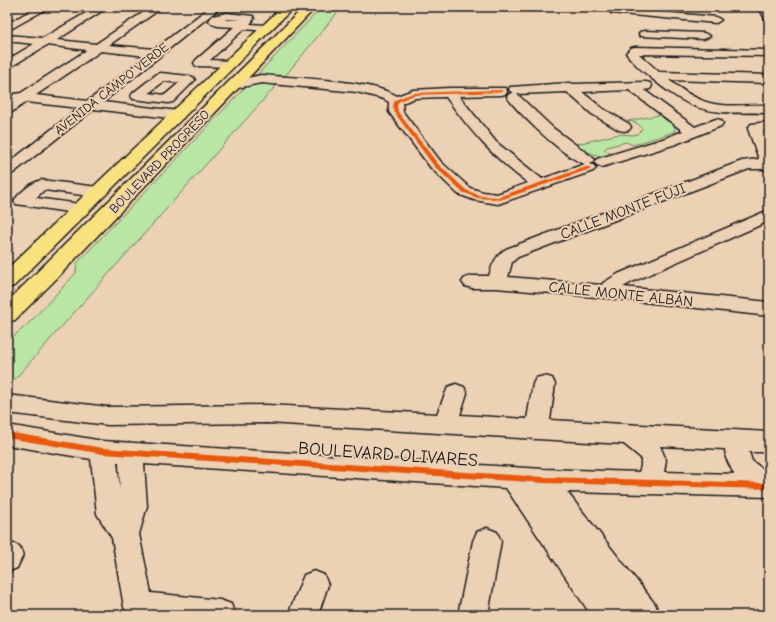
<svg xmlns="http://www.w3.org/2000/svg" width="776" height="622" viewBox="0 0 776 622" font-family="'Comic Neue',sans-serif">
<rect width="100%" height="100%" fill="#edd1b4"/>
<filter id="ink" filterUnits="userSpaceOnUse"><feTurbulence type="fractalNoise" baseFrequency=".025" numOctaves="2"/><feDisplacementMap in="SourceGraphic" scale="8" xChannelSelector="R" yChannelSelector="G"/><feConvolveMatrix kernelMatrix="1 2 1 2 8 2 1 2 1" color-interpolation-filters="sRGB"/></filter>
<g filter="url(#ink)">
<!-- green -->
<g fill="#b9e6a4" stroke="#6a8160">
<polygon points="322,7 342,7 290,70 7,388 7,342 30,322 76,273 77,263"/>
<path d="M659,115L667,121L673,122L675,128L674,132L633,145L626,142L607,147L604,150L612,154C598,159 587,152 577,144L619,134L633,135L637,134L642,129C639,123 634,122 628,121Z"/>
</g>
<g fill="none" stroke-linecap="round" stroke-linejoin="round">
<!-- minor casing -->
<g stroke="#1c1c1c" stroke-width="3">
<g id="minor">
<polygon points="37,7 50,7 7,31 7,24"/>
<path d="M96,7H108L57,40L96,44L151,7H163L109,45L155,49L210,7H221L103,102L178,111L183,112L185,115L183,118L178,119L94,109L12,174L7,176V164L79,108L26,102L12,112L7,113V103L14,99L12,97L14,94L21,93L87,50L47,45L7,69V60L34,44L7,41V35L43,38ZM101,51L147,56L88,101L36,95Z"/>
<polygon points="759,7 769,7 769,20 765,19"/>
<polygon points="615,8 716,17 721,20 716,23 611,13 610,11 611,9"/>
<path d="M227,13L253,16L254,19L250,24L266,25L271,28L266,31L244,29L210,60L232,61L234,64L232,67L196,66L194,63L196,60L234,27C226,26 214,28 209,21L212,16ZM227,19L242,20H225Z"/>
<polygon points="644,31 704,33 710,36 704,39 640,36 639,34 640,32"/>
<path d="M635,47L769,50V56L639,54L659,72L769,75V83L669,80C679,88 689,95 701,100C721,109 747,104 769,105V113C715,112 699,117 655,81C645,73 634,64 626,53L631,48Z"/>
<path d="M161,73L189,76L193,77L195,80L173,102L168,103L133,99L131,96L133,93L157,74ZM164,81L179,83L165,95L149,93Z"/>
<path d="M261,75C293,78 372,80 397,96L413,90L449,88H506L507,91L506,94L501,95L459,96L496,142L542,179L585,164C566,159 519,114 507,97L509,94L513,93L509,90L510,87L569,83L574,84L646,82L650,83L652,86L650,89L644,90L695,127L716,119L721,120L723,123L721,126L676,144L602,167L597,165L594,162L597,159L666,138L683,131L629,90L582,92L602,108L629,124L631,127L629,130L624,131L619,130L592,114L567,92L517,94L553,128L592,157L595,160L590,164L593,165L596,168L593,171L498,204L474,200L458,194L431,168L389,112V102L384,99L357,92L261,83L233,89L229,88L227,85L229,82ZM446,97C471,132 493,157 528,183L497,194L483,192L470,188L441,162L403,112L402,103L415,98Z"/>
<path d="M769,122V130L763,131L769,147V171L763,169H749L518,257L512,262L508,277L602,285L603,283L618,274L769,210V221L632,282L623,287L769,302V316L607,298L497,288H472L465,286L462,282L465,278L472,276H489C492,265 496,255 506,249L742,161L759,159L748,129L751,124Z"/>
<path d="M41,180L98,187L104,189L106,192L104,195L98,197L44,190L36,198L87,205L89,209L87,213L81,214L16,204L14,201C19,193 31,183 41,180Z"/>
<path d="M544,376L552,378L555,384L550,420L769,432V452H749L752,461L769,474V497L567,492L655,604L659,615H626L621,609L624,615H591L506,488L144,464L147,506L139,534L151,593L220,600L231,604L235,615H128L124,607L112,538L97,514L91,459L7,445V425L103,441L543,469L639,472L641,466V458L624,444L267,423L108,425L7,413V395L108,407L267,405L437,414L448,387L456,384L464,387L467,393L460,415L527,419L533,384L536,378ZM660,446L725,449L726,458L734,474L664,472L666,460ZM117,462H119L120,490Z"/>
<polygon points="487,528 497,532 501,541 488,615 458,615 473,541 477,532"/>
<polygon points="9,542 19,546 23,555 17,568 7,572 7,543"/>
<polygon points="314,571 324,575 328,585 318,615 288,615 304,575"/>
</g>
</g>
<!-- major casing -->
<g stroke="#1c1c1c" stroke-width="3">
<g id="major">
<polygon points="282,7 294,7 14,286 7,288 7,269"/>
<polygon points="304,7 316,7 56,279 15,320 7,322 7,302"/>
</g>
</g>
<!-- minor -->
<use href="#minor" fill="#edd1b4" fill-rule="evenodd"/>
<!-- major -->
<use href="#major" fill="#fae180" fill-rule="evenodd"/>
<!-- cycleway casing -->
<g stroke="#edd1b4" stroke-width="2">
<g id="cycleway">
<polygon points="501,90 502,90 502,92 414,95 398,102 397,106 398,112 438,164 466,190 481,196 498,197 586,167 590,167 590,169 500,200 478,198 462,192 434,166 394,112 393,106 395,100 413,93"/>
<polygon points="7,432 103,448 543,477 769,483 769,489 543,483 103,454 7,438"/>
</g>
</g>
<!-- cycleway -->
<use href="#cycleway" fill="#e8590c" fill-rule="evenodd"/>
</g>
</g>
<g text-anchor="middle" stroke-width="4" stroke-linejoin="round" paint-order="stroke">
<!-- far-street labels -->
<g font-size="13" fill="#1c1c1c" stroke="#edd1b4">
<text transform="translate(111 88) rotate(-38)" y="5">AVENIDA CAMPO VERDE</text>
<text transform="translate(159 161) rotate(-46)" y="5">BOULEVARD PROGRESO</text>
</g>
<!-- street labels -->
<g font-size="15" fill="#1c1c1c" stroke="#edd1b4">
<text transform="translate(623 211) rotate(-21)" y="5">CALLE MONTE FUJI</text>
<text transform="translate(621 294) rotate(6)" y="5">CALLE MONTE ALBÁN</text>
</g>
<!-- near-street labels -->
<g font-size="18" fill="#1c1c1c" stroke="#edd1b4">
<text transform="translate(388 454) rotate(4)" y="6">BOULEVARD OLIVARES</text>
</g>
</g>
<!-- margin -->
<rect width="776" height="622" fill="none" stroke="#edd1b4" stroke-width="24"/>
<rect x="12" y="12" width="752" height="598" fill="none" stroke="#1c1c1c" stroke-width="1.5" filter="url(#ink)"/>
</svg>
